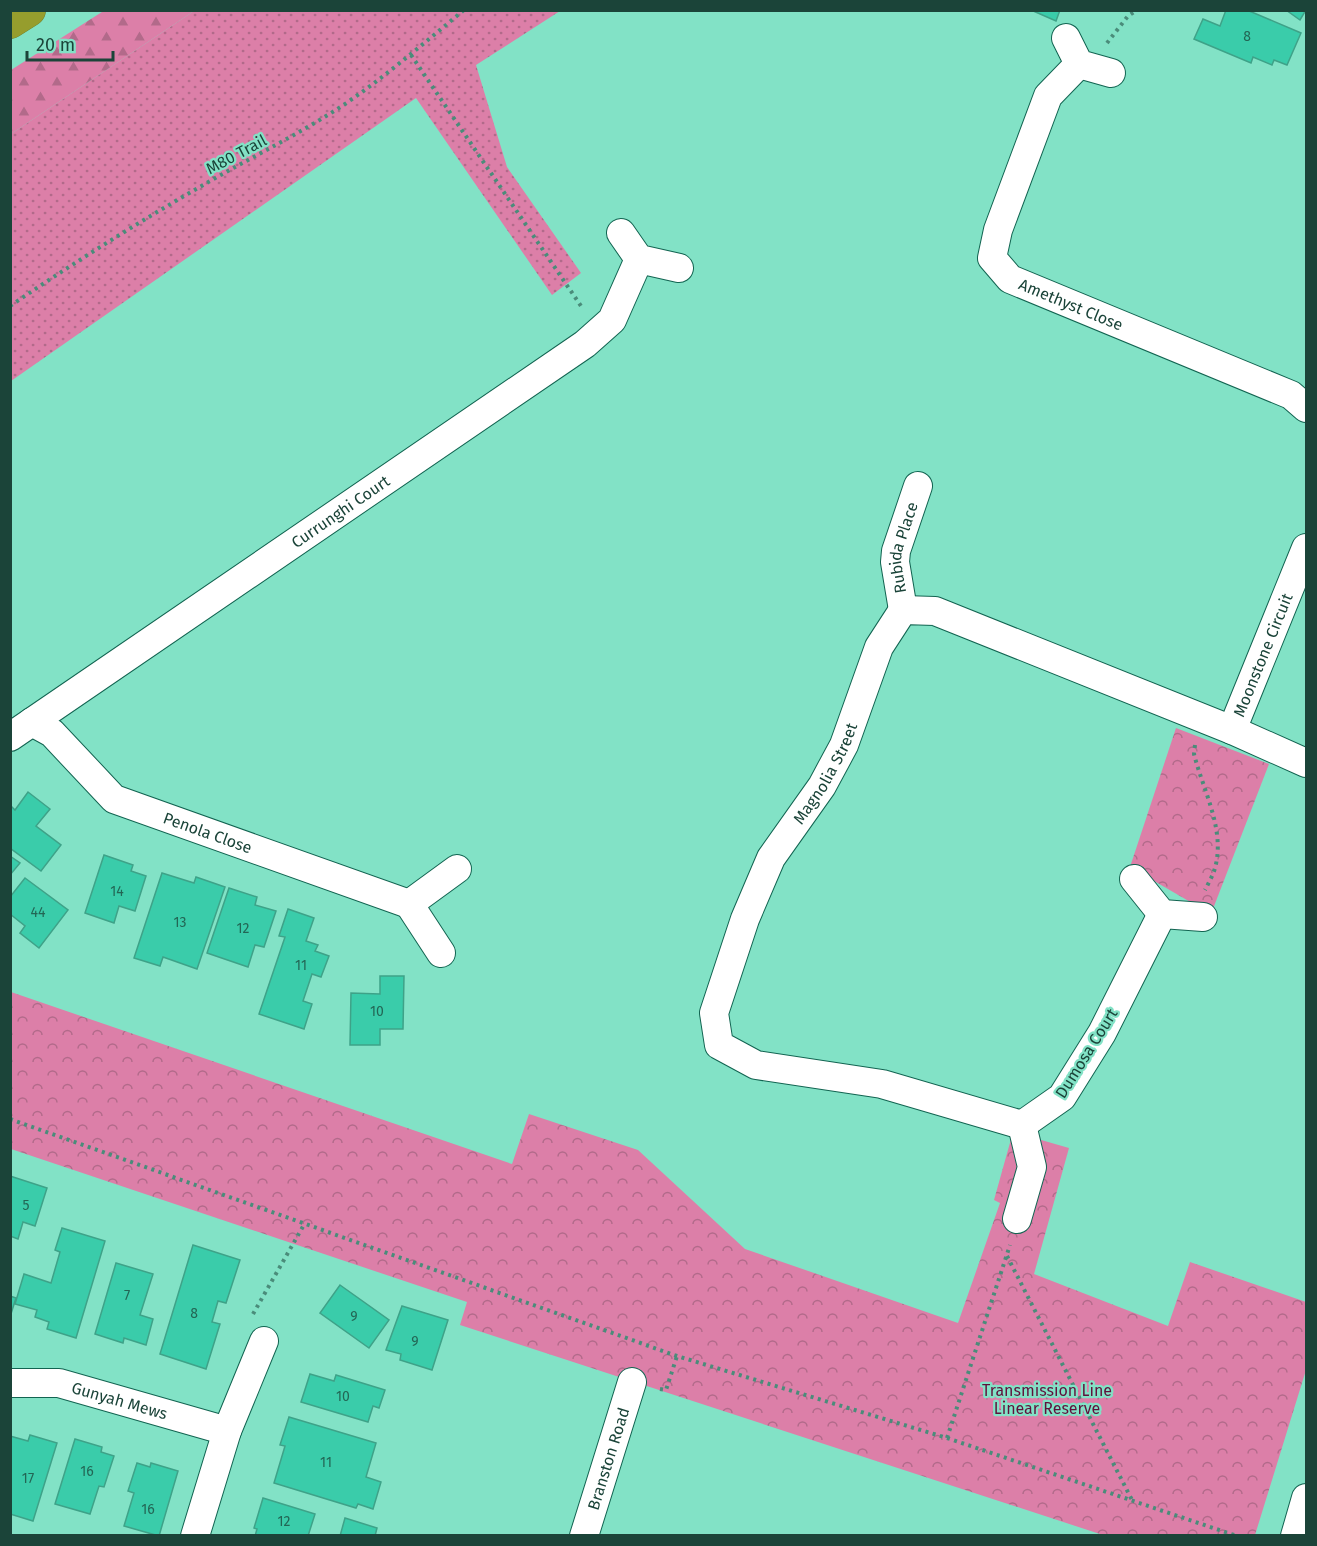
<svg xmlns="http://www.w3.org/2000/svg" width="1317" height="1546" viewBox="0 0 1317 1546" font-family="'Fira Sans',sans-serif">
<defs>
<pattern id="grass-dots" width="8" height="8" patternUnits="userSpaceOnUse" patternTransform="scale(1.5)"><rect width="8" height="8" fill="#dc7fa8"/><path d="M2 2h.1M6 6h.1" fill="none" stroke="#b26a8a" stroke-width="1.8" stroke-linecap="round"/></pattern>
<pattern id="forest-firs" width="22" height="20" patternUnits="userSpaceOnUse" patternTransform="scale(1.5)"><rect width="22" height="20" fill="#dc7fa8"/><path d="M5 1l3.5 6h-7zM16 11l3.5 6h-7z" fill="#b26a8a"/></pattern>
<pattern id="park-crowns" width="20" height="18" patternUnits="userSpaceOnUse" patternTransform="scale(1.5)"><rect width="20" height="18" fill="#dc7fa8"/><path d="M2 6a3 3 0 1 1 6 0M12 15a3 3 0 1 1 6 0" fill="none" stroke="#b26a8a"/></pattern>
</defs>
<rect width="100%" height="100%" fill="#82e2c6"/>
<!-- grass -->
<polygon fill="url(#grass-dots)" points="194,11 560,11 476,65 507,167 581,273 552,295 416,98 11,381 11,134"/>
<!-- forest -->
<polygon fill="url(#forest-firs)" points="105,10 194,11 11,134 11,70"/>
<!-- park -->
<g fill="url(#park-crowns)">
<polygon points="1176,728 1269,764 1211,914 1130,867"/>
<polygon points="11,992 512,1164 529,1114 638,1150 745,1249 958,1323 1000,1203 994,1200 1013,1132 1069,1148 1034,1274 1168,1326 1190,1262 1306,1302 1306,1370 1255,1535 1103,1535 460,1325 467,1302 11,1149"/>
</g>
<!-- building -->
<g fill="#3accaa" stroke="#3ea288" stroke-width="1.5">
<polygon points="1031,10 1060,10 1056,21"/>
<polygon points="1226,10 1247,10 1301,33 1287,65 1274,60 1272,65 1253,57 1251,63 1194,39 1203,19 1220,26"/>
<polygon points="1286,10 1306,10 1300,20"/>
<polygon points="28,792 50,809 36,826 61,845 41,871 10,848 10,809 12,807 15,810"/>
<polygon points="104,855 133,865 131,871 146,876 135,911 119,906 114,923 85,913"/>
<polygon points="10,856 20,863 10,875"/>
<polygon points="162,873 194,883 196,877 225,887 197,969 163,957 160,966 134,958"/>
<polygon points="25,878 68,910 39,948 20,933 25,926 10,914 10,897"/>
<polygon points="229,888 257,897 255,905 276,911 264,947 255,945 248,967 207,953"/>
<polygon points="288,909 314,918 306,941 318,945 315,951 329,956 321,977 312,974 303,1001 312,1004 304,1029 259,1014 285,937 279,936"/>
<polygon points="380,976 404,976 403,1029 380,1029 380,1045 350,1045 351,993 380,994"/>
<polygon points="10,1176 47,1188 35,1226 23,1222 18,1239 10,1236"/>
<polygon points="62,1228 105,1241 76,1338 47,1329 49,1322 35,1317 37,1310 15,1304 24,1274 51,1283 60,1252 55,1250"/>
<polygon points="193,1245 240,1260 226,1303 218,1301 212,1322 220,1324 206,1369 160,1354"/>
<polygon points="116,1263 153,1274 140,1315 153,1319 146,1345 124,1338 123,1343 95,1334"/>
<polygon points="340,1285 389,1320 369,1348 320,1313"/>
<polygon points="10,1296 16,1298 10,1317"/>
<polygon points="402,1306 448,1320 432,1370 400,1360 401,1354 386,1350"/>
<polygon points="310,1374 334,1381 336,1375 385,1390 379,1408 373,1406 368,1422 301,1402"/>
<polygon points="289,1417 376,1443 366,1477 381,1482 373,1509 358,1504 356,1508 274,1483 285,1446 280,1445"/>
<polygon points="30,1435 57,1443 33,1521 10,1514 10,1436 28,1441"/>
<polygon points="75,1439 102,1447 101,1452 114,1456 104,1487 99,1486 90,1514 55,1504"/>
<polygon points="137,1463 150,1467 151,1463 178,1471 159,1536 124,1526 134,1493 128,1491"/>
<polygon points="263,1498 315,1514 308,1536 255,1536 257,1529 254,1528"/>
<polygon points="345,1518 377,1528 375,1536 340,1536"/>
</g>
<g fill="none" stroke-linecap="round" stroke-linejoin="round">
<!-- street casing -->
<g stroke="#126451" stroke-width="30">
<g id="street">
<polyline points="1066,38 1079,64 1111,73"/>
<path id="s1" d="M1079,64L1048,96L998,230L992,258L1010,279L1291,395L1306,408"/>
<polyline points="621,233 639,259 679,268"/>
<path id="s2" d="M903,610L895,562L896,551L918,486"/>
<path id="s3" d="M32,722L52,733L114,799L409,904"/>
<path id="s4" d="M1232,730L1306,548"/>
<path id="s5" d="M10,737L585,344L612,320L639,259"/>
<polyline points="1134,879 1162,914 1203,917"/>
<polyline points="441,953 409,904 457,869"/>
<path id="s6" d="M1022,1125L882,1084L756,1065L719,1045L714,1013L745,919L771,858L822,786L844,745L879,647L903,610L935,611L1232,730L1306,763"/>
<polyline points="1022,1125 1062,1097 1102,1033 1162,914"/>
<polyline points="1017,1219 1032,1167 1022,1125"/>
<path id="s7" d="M10,1383H59L227,1431"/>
<polyline points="195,1536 227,1431 264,1341"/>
<path id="s8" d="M584,1536L632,1382"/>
<polyline points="1295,1536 1306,1498"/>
</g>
</g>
<!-- highway casing -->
<g stroke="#6b7e31" stroke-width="34">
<polyline id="highway" points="10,22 29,10"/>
</g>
<!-- path -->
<g stroke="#4a8c7a" stroke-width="4" stroke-dasharray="3 4.5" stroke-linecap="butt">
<polyline points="1107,43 1128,16 1137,10"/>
<polyline points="411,55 583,309"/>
<path d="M10,306C78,260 148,216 219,176C260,153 302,132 342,106C385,77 424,43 464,10"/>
<path d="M1195,745L1194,754C1203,790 1224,827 1216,864C1214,874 1209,882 1205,890"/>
<polyline points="10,1119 677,1356 947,1438 1237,1536"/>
<polyline points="1007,1256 1132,1500"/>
<polyline points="253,1314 305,1223"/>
<polyline points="660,1389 666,1390 677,1356"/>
<polyline points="947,1438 1010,1245"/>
</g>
<!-- street -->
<use href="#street" stroke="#fff" stroke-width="28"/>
<!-- highway -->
<use href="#highway" stroke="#969d2d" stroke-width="33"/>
</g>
<g text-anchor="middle" stroke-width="4.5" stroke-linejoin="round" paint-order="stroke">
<!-- number labels -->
<g font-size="14" fill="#236655">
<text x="1247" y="41">8</text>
<text x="117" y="896">14</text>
<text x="38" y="917">44</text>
<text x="180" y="927">13</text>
<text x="243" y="933">12</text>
<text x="301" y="970">11</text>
<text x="377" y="1016">10</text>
<text x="26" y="1210">5</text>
<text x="127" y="1300">7</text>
<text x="194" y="1318">8</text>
<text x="354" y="1321">9</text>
<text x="415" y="1346">9</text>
<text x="343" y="1401">10</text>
<text x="326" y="1467">11</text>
<text x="87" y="1476">16</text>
<text x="28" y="1483">17</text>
<text x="148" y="1514">16</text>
<text x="284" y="1526">12</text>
</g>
<!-- street labels -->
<g font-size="16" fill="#1b4439" stroke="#82e2c6">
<text transform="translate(236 154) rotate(-28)" y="6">M80 Trail</text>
<text dy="6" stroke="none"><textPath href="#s1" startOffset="310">Amethyst Close</textPath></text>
<text dy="6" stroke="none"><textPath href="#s5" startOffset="400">Currunghi Court</textPath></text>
<text dy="6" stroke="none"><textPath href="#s2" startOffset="64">Rubida Place</textPath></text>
<text dy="6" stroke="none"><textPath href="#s4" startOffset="81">Moonstone Circuit</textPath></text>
<text dy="6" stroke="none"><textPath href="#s6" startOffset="614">Magnolia Street</textPath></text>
<text dy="6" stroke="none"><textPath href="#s3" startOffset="213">Penola Close</textPath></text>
<text transform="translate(1086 1053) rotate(-58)" y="6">Dumosa Court</text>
<text dy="6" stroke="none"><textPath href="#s7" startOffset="112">Gunyah Mews</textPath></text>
<text dy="6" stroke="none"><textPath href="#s8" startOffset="81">Branston Road</textPath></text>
</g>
<!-- park labels -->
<g font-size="16" fill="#5f113b" stroke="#82e2c6">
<text x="1047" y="1396">Transmission Line<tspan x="1047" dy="18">Linear Reserve</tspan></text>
</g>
</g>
<!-- border -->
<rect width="1317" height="1546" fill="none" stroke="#1b4439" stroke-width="24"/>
<!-- scale -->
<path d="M27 51v9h86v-9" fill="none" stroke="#1b4439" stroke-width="3"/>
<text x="36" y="51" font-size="18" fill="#1b4439" stroke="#82e2c6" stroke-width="4.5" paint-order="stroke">20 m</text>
</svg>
